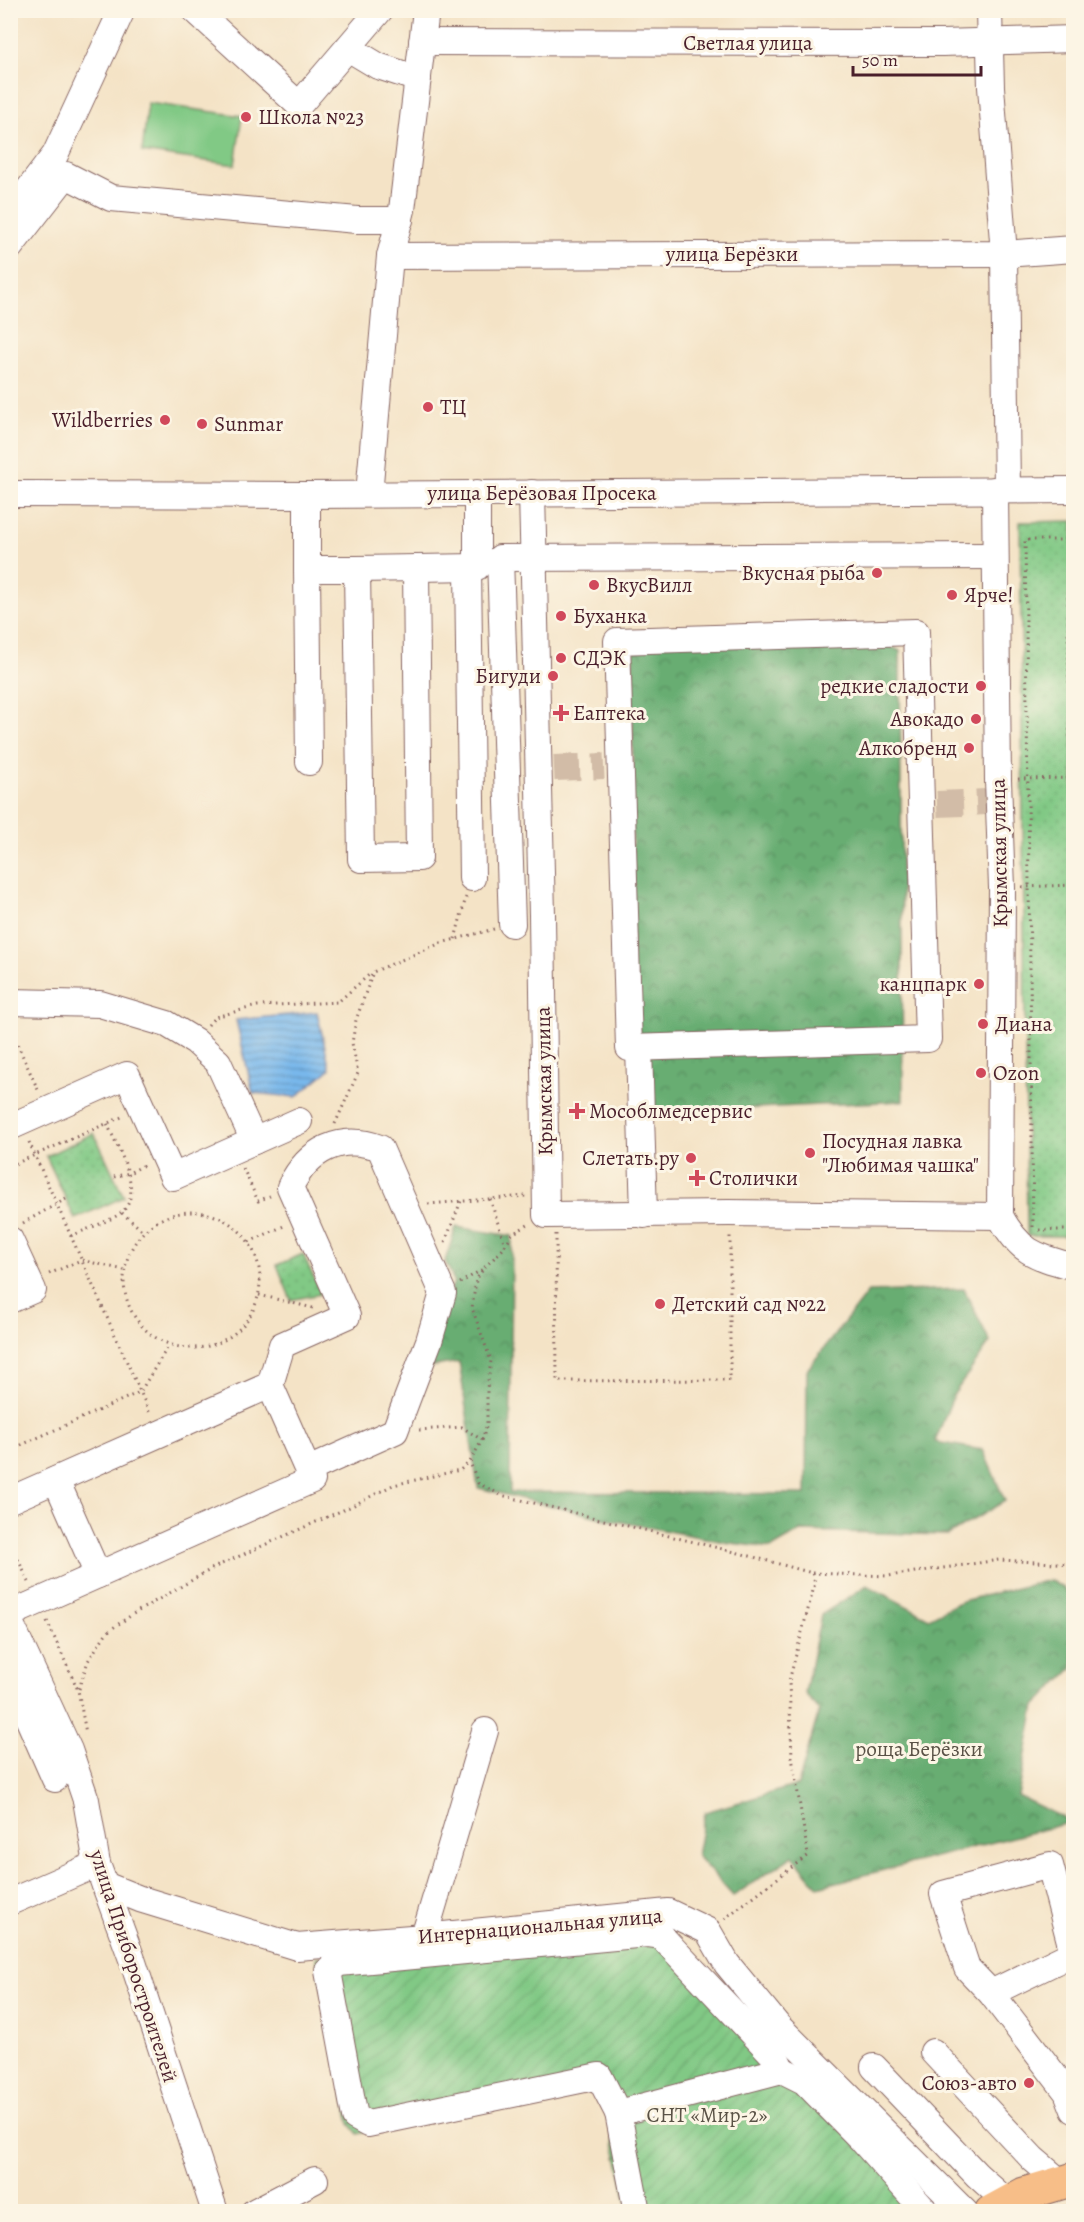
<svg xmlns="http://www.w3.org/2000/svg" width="1084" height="2222" viewBox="0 0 1084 2222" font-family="Alegreya,serif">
<defs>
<pattern id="forest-crowns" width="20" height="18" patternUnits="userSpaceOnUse" patternTransform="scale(1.5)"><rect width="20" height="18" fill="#68ad72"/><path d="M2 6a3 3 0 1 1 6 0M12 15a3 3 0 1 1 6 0" fill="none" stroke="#588c5e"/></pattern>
<pattern id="park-dots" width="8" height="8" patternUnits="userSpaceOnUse" patternTransform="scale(1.5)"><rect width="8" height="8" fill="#81c985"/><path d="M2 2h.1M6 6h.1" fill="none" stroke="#71ac73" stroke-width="1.8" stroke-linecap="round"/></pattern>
<pattern id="garden-furrows" width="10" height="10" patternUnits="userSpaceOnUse" patternTransform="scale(1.5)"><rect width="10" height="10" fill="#81c985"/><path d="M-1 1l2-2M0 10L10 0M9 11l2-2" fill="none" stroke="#71ac73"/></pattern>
<pattern id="water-rules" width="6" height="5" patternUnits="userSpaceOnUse" patternTransform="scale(1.5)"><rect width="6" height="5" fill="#78b8ec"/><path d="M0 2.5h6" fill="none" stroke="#6495bf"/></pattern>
</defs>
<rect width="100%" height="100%" fill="#fcf5e5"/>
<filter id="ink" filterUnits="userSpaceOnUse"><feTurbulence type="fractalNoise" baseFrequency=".0167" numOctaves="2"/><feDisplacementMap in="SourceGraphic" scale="12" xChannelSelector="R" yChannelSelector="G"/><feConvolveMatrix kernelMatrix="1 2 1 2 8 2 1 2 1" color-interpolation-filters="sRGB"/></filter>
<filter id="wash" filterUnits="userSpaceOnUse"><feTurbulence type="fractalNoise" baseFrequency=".008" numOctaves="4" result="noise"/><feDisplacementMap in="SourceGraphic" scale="24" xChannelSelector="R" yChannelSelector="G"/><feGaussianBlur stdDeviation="1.35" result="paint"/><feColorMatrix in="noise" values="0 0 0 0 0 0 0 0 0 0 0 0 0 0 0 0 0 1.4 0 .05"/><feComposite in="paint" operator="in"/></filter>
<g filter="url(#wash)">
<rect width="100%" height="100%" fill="#f4e3c6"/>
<!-- forest -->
<g fill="url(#forest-crowns)" stroke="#59664e" stroke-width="1.5">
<polygon points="867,634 900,651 903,1101 654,1113 636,1043 632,980 633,644"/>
<polygon points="456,1227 512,1236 510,1492 806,1494 807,1370 868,1292 964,1289 990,1342 954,1394 935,1442 983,1450 1005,1501 948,1535 801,1531 772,1548 730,1543 606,1519 478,1488 459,1362 428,1367 434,1341 454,1281 445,1261"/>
<polygon points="1050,1580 1073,1595 1073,1668 1035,1706 1018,1796 1072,1822 818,1887 793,1856 733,1896 697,1856 705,1812 798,1785 819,1711 805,1693 821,1615 867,1585 929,1618 962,1601"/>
</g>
<!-- park -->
<g fill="url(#park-dots)" stroke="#667458" stroke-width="1.5">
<polygon points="1073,521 1073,1236 1027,1236 1020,522"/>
<polygon points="94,1133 124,1197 75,1219 46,1156"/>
<polygon points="303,1254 321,1294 291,1300 277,1265"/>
</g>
<!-- garden -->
<polygon fill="url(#garden-furrows)" stroke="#667458" stroke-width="1.5" points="656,1926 933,2211 629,2211 605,2101 599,2089 586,2087 358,2134 350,2124 316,1957"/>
<!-- pitch -->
<polygon fill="#81c985" stroke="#667458" stroke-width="1.5" points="148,103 242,116 235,165 142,152"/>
<!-- water -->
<polygon fill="url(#water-rules)" stroke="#616c8c" stroke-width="1.5" points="317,1012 330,1069 296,1097 253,1093 236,1020"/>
</g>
<g filter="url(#ink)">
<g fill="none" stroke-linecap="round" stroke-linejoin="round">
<!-- minor-tunnel -->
<g stroke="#d2bca7" stroke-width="26" stroke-dasharray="26 13" stroke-linecap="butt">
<polyline points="554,768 604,766"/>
<polyline points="937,804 986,802"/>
</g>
<!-- minor casing -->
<g stroke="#866461" stroke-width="28">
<g id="minor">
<polyline points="195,10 299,105 380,10"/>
<polyline points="989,10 991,87 1004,254 1007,490"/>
<polyline points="422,42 942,43 1074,39"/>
<polyline points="348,48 378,66 418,79"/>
<polyline points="10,214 55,155 122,10"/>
<polyline points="10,247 66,175 111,198 357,220 400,220"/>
<polyline points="390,256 1004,254 1074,249"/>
<path d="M995,490L998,780L1002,888L1000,1216C1020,1253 1035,1256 1074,1267"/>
<polyline points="532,493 542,915 546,1215 729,1213 1000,1216"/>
<polyline points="10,494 307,495 1074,490"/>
<polyline points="369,494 390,256 402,210 426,10"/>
<polyline points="307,495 307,569 357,569 361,859 419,858 416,568"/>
<polyline points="468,567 472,878"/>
<polyline points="307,569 309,762"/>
<polyline points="357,569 477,567 477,493"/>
<polygon points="916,632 928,1039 629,1048 617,641"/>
<polyline points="512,924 500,558 994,556"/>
<polyline points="10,1002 100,1004 167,1024 195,1041 218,1062 254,1141 299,1121"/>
<polyline points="639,1048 644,1215"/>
<polyline points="10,1127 127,1075 173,1177 254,1141"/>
<polyline points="10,1240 33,1290 10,1300"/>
<polyline points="56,1480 98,1575"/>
<polyline points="10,1500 270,1385"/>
<path d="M10,1614L312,1480L270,1385L282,1345L347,1316L290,1187C308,1150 340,1133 380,1148L443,1293L429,1341L395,1431L308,1470"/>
<polyline points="10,1622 69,1750 86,1800 97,1864 133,1962 215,2212"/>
<polyline points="10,1677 55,1779"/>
<polyline points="105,1885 140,1899 297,1947 424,1937 668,1912 708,1931 727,1964 778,2026 965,2212"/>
<polyline points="10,1902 97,1864"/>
<polyline points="424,1937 485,1731"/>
<polyline points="991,1993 1073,1953 1050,1865 943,1894 967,1968 991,1993 1067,2092 1074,2110"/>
<polyline points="933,2052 1033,2159 1060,2182"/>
<polyline points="874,2067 977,2175 1007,2202"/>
<polyline points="618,2113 599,2076 368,2124 355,2117 328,1971 339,1963 647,1934 661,1936 776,2058 782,2070"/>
<polyline points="254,2212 315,2180"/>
<polyline points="637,2212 618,2113 782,2070 804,2081 862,2140 926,2212"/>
</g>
</g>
<!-- major casing -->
<g stroke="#866461" stroke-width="35">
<polyline id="major" points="991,2212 1024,2194 1074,2179"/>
</g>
<!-- path -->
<g stroke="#866461" stroke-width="3" stroke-dasharray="1.5 4.5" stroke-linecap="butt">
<polyline points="1018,779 1074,778"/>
<polyline points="1022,887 1074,885"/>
<polyline points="455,939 466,897"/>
<polyline points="208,1025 215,1017 257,1006 338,1002 371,973"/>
<polyline points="10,1028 39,1092"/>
<polyline points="335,1124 358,1073 352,1043 356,1020 373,972 441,943 494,929"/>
<polyline points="29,1142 151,1416"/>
<polyline points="10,1166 124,1116"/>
<polyline points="243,1168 258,1201 270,1196"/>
<polyline points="114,1177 129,1173 146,1164"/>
<polyline points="490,1199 505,1245"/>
<polyline points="428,1204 526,1196"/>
<circle cx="192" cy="1280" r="68"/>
<polyline points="122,1213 143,1231"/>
<polyline points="23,1223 66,1199"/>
<polyline points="1033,1227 1025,540 1067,540 1074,1072"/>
<polyline points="1039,1230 1074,1230"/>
<polyline points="556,1234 557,1381 730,1380 730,1233"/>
<path d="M71,1236C82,1231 114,1219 121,1213C146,1192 116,1146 107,1123"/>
<polyline points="249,1242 286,1225"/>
<polyline points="445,1242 461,1201"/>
<polyline points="49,1274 81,1260 124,1270"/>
<polyline points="460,1283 483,1269"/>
<polyline points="259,1295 313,1308"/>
<polyline points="419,1430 462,1427 482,1440 470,1462 478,1483 501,1495 739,1553 812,1573 815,1583 789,1681 792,1757 808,1855 724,1919"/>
<polyline points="482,1440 487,1424 487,1388 491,1361 472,1308 476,1280 484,1268 503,1249 512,1234 528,1225"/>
<polyline points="10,1450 140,1392 169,1345"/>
<polyline points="10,1543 29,1582"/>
<polyline points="812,1573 888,1576 999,1560 1074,1564"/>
<polyline points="47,1621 78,1690 86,1733"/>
<polyline points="79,1689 88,1661 107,1632 133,1614 215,1567 352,1506 393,1485 460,1470 470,1462"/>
</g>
<!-- minor -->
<use href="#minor" stroke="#fff" stroke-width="26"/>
<!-- major -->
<use href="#major" stroke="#f7be88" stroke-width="33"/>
</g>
</g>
<!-- markers -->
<g fill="#d1495b" stroke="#fcf5e5" stroke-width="2">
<circle cx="246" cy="117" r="6"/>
<circle cx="428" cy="407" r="6"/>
<circle cx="165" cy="420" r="6"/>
<circle cx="202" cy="424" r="6"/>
<circle cx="877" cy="573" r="6"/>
<circle cx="594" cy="585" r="6"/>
<circle cx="952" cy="595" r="6"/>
<circle cx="561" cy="616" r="6"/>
<circle cx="561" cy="658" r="6"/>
<circle cx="553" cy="676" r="6"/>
<circle cx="981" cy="686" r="6"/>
<path d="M558 704h6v6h6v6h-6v6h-6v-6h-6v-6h6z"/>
<circle cx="976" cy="719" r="6"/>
<circle cx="969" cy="748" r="6"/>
<circle cx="979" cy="984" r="6"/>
<circle cx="983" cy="1024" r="6"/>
<circle cx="981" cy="1073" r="6"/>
<path d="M574 1102h6v6h6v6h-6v6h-6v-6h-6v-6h6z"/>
<circle cx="810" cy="1153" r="6"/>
<circle cx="691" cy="1158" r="6"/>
<path d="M694 1169h6v6h6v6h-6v6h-6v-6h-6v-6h6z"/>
<circle cx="660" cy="1304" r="6"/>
<circle cx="1029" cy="2083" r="6"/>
</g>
<g text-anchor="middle" stroke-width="6" stroke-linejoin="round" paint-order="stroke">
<!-- street labels -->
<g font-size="21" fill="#4a1f2b" stroke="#fcf5e5">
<text x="748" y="50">Светлая улица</text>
<text x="732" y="261">улица Берёзки</text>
<text x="542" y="500">улица Берёзовая Просека</text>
<text transform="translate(999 853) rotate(-91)" y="7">Крымская улица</text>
<text transform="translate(544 1081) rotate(-91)" y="7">Крымская улица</text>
<text transform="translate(540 1926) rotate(-5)" y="7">Интернациональная улица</text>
<text transform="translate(134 1966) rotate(72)" y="7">улица Приборостроителей</text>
</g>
<!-- poi labels -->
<g font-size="21" fill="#4a1f2b" stroke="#fcf5e5" text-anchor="start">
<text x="258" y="124">Школа №23</text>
<text x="440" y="414">ТЦ</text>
<text x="153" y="427" text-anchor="end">Wildberries</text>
<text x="214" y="431">Sunmar</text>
<text x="865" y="580" text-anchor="end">Вкусная рыба</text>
<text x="606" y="592">ВкусВилл</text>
<text x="964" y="602">Ярче!</text>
<text x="573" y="623">Буханка</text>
<text x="573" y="665">СДЭК</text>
<text x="541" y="683" text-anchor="end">Бигуди</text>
<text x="969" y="693" text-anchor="end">редкие сладости</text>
<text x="573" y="720">Еаптека</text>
<text x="964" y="726" text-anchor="end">Авокадо</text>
<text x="957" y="755" text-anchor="end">Алкобренд</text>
<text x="967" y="991" text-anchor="end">канцпарк</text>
<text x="995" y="1031">Диана</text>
<text x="993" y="1080">Ozon</text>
<text x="589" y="1118">Мособлмедсервис</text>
<text x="822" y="1148">Посудная лавка<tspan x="822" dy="24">"Любимая чашка"</tspan></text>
<text x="679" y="1165" text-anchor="end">Слетать.ру</text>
<text x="709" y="1185">Столички</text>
<text x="672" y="1311">Детский сад №22</text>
<text x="1017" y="2090" text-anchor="end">Союз-авто</text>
</g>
<!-- park labels -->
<g font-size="21" fill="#5a5246" stroke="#fcf5e5">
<text x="919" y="1756">роща Берёзки</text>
<text x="707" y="2122">СНТ «Мир-2»</text>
</g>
</g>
<!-- margin -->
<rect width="1084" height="2222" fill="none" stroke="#fcf5e5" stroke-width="36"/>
<!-- scale -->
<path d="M853 66v9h128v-9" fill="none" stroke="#4a1f2b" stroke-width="3"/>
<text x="862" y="66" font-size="18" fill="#4a1f2b" stroke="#fcf5e5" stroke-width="4.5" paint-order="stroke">50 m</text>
</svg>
